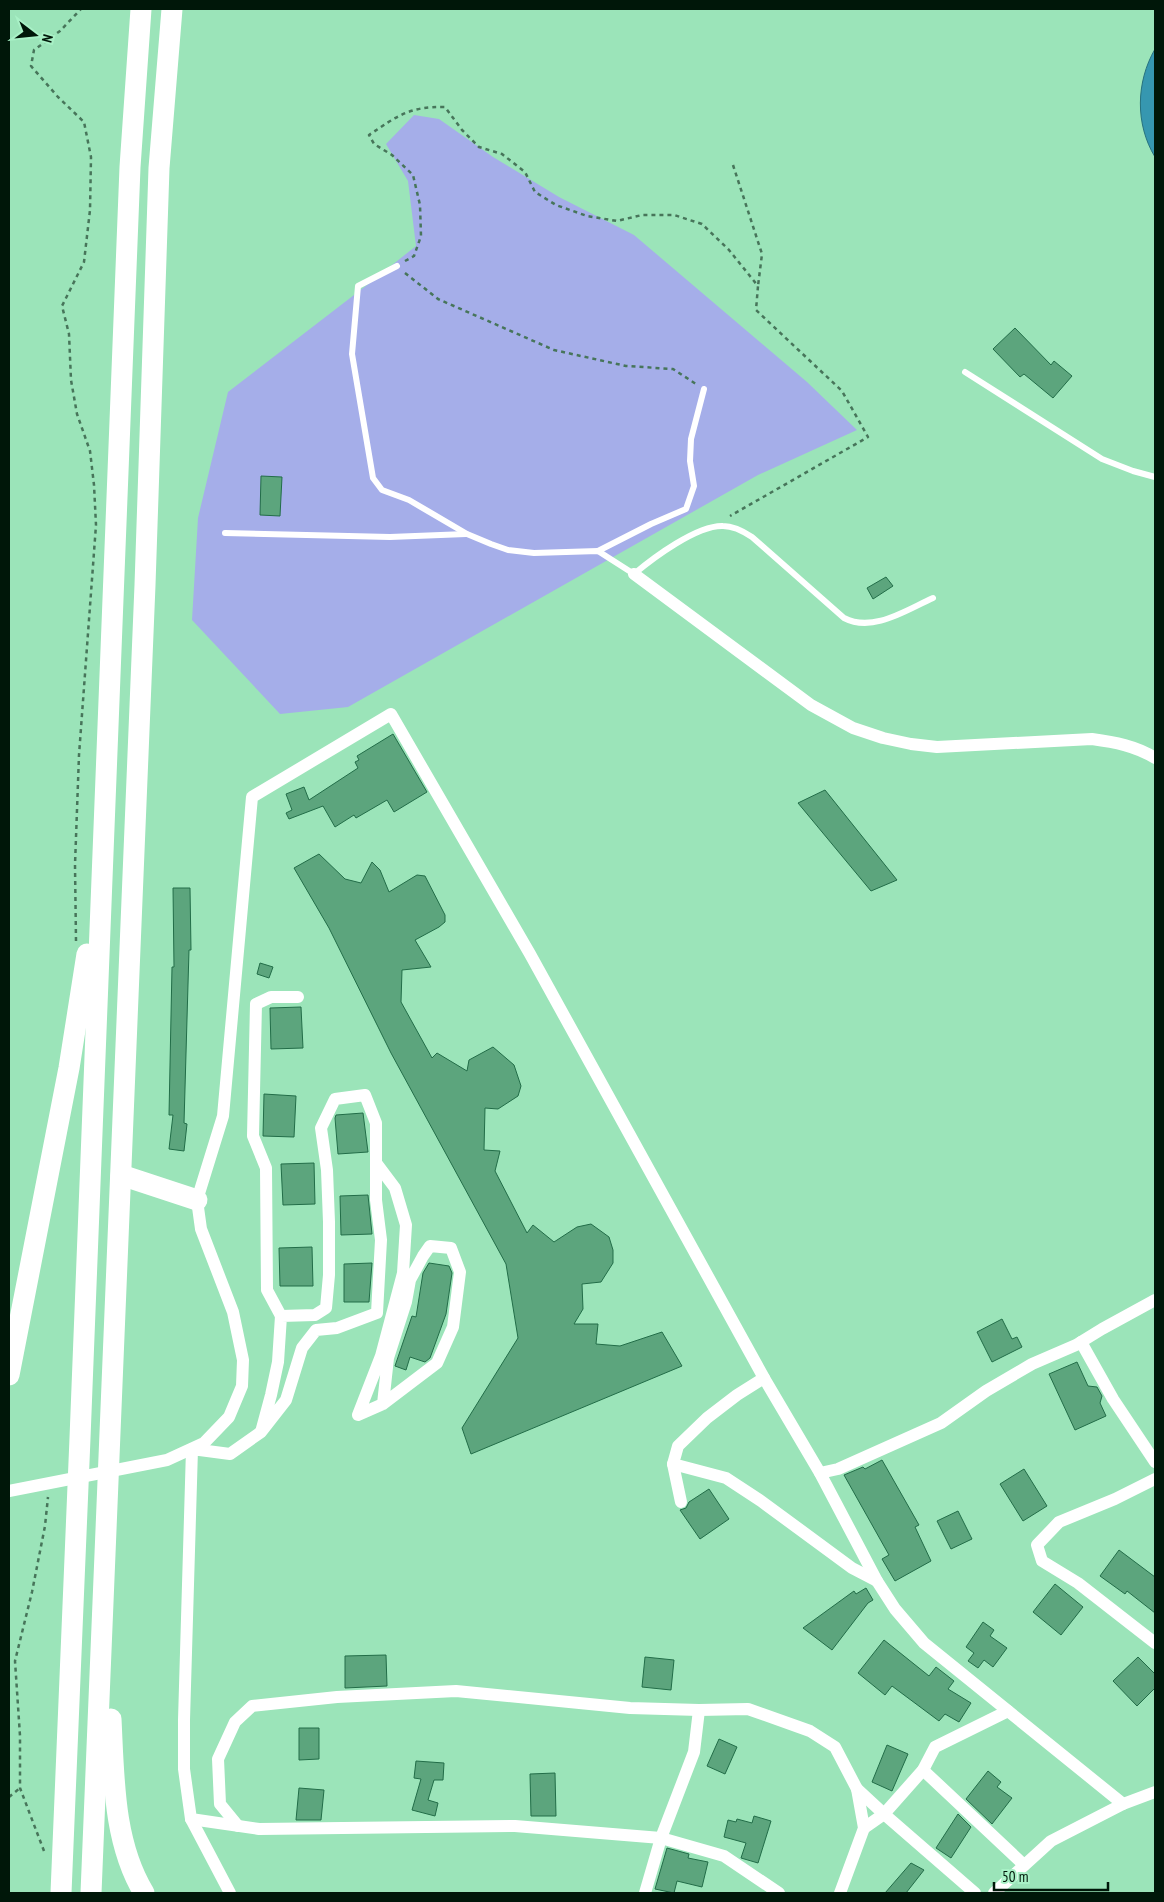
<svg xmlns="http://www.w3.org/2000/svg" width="1164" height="1902" viewBox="0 0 1164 1902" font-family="'PT Sans Narrow',sans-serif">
<rect width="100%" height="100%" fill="#9be4b9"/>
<!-- green -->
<polygon fill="#a5aee9" points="414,115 439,119 493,157 559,197 634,235 807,382 857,430 758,475 348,707 280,714 192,620 198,518 228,392 367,285 416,246 408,181 386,144"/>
<!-- water -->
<path fill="#3697b0" stroke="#26717e" d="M1155,49V157C1135,124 1136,82 1155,49Z"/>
<!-- building -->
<g fill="#5ca57d" stroke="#226d48">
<polygon points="1015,328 1051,365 1054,361 1072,376 1053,398 1024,374 1020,377 993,349"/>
<polygon points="261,476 282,477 280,516 260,515"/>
<polygon points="886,577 893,586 873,599 867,588"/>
<polygon points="393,734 427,792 394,812 387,800 356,818 354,815 335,827 323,806 289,819 286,813 292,810 286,794 304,787 309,800 358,768 355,762 359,760 357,756"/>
<polygon points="825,790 897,880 871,891 798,803"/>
<polygon points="319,854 345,879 361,883 372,862 380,870 389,892 417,875 425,876 445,915 445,922 439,927 415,940 431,967 402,970 401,1002 432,1058 437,1053 467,1071 469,1060 493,1047 514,1065 521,1086 518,1096 498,1109 485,1108 484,1150 500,1151 495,1171 527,1233 533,1225 554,1242 577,1227 591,1224 609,1237 613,1250 613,1263 601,1282 582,1284 583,1309 574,1324 598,1324 596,1344 620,1346 662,1332 682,1366 471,1454 462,1428 518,1338 506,1264 391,1053 329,928 294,868"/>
<polygon points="173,888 190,888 191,950 189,950 184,1123 187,1124 184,1151 169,1149 173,1115 169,1115 172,967 174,967"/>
<polygon points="260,963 273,967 269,978 257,974"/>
<polygon points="301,1007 303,1048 271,1049 270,1008"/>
<polygon points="264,1094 296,1096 294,1137 263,1136"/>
<polygon points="363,1113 368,1152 338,1154 335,1118 336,1115"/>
<polygon points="314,1163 315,1204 283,1205 281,1164"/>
<polygon points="368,1195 372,1234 341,1235 340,1196"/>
<polygon points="312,1247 313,1286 280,1286 279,1248"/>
<polygon points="372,1263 369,1302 344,1302 344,1264"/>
<polygon points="429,1263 449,1266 452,1273 446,1314 430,1358 425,1362 410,1357 406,1370 395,1366 396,1363 412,1316 416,1317 423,1273"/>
<polygon points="1002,1319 1012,1339 1017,1337 1022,1347 992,1362 977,1332"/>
<polygon points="1077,1362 1088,1386 1097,1387 1102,1396 1100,1403 1106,1416 1075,1430 1049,1374"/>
<polygon points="882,1460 919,1525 915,1527 931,1561 895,1581 882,1559 889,1555 844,1475 863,1467 865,1469"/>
<polygon points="1024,1469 1047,1506 1023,1521 1000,1484"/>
<polygon points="709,1489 729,1519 700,1539 680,1510 686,1508 689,1502"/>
<polygon points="958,1511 972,1539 951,1549 937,1521"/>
<polygon points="1119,1550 1155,1577 1155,1613 1127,1591 1125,1594 1100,1576"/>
<polygon points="1055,1584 1083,1607 1061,1635 1033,1612"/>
<polygon points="866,1588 873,1600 868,1603 832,1650 803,1628 854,1591 856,1594"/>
<polygon points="983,1622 994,1630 990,1636 1007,1648 993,1667 984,1660 978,1668 968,1661 974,1653 966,1647"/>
<polygon points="884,1640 929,1676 936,1667 954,1681 948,1689 971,1703 959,1722 945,1714 939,1721 892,1686 885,1695 858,1673"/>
<polygon points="386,1655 387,1686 345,1688 345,1656"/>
<polygon points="645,1657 674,1660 671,1690 642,1687"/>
<polygon points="1138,1657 1155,1674 1155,1688 1137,1706 1113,1681"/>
<polygon points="299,1728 319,1728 319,1759 299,1760"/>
<polygon points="719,1739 737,1747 725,1774 707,1766"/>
<polygon points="887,1745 908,1754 892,1791 872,1782"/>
<polygon points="416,1761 444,1763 443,1780 434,1780 428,1800 438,1803 435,1816 412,1810 421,1779 414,1778"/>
<polygon points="988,1771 1001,1782 997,1787 1012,1798 992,1824 966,1799"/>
<polygon points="555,1773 556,1816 531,1816 530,1774"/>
<polygon points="299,1788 324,1790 321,1820 296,1820"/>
<polygon points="958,1814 971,1827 951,1858 936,1848"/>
<polygon points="754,1816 771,1821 758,1863 741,1858 746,1843 724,1837 728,1820 736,1822 737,1819 752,1823"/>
<polygon points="667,1848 689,1854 688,1858 708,1862 702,1887 677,1881 674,1893 655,1889"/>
<polygon points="911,1863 924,1870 906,1893 885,1893"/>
</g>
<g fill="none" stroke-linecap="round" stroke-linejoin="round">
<!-- path -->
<g stroke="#47755a" stroke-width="2.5" stroke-dasharray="4 4" stroke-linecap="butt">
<polyline points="733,165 762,254 758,286"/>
<path d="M405,261L414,256L421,236L420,205L413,175L392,155L374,144L369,135C397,116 410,106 445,107L462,130L479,147L502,154L525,172L535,192L556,205L587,216L617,221L642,215H674L702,224L729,250L758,286L756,310L842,391L868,437L730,516"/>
<polyline points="405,273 438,299 554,350 626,366 673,369 696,384"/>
<polyline points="76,941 75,865 79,755 96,525 94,485 90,451 77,414 71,380 69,334 62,306 84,262 90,210 91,157 84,122 58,97 31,66 34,50 60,31 81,9"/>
<polyline points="9,1797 20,1788"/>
<polyline points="44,1851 20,1788 20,1736 15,1661 32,1592 45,1526 48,1497"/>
</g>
<!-- service -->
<g stroke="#fff" stroke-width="6">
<path d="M397,266L358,286L352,354L373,478L382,490L409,500L467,534L491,544L508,550L534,553L598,551L634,574C653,558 697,525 723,526C734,526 743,531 752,537L844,618C873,633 906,610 933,598"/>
<polyline points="965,372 1102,459 1133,471 1155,477"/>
<polyline points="225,533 390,537 466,534"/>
<polyline points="598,551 651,524 686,509 694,486 690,461 691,439 704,389"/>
</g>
<!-- minor -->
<g stroke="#fff" stroke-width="12">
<path d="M634,574L811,705L853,728L883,738L911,744L937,747L1092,739C1114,742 1136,746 1155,758"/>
<polyline points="377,1164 395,1188 406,1225 403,1273 381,1356 358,1415 383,1404 437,1363 453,1327 460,1272 451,1248 430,1246 423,1256 410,1280 406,1302 388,1358 383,1404"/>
<polyline points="281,1316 267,1290 266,1168 253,1136 256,1004 271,997 298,997"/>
<polyline points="1081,1342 1113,1399 1155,1462"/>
<polyline points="764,1378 737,1395 707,1418 678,1446 673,1464 726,1478 761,1501 852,1568 877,1581"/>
<polyline points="261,1432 271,1395 278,1362 281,1316 315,1315 326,1308 329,1275 329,1222 327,1170 321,1128 335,1099 365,1095 376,1123 376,1200 381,1240 377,1313 337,1328 316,1330 302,1348 286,1400 261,1432 230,1454 192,1449 184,1720 184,1769 191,1819 259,1829 515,1826 661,1838 724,1856 779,1893"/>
<polyline points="673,1464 681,1502"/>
<polyline points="820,1473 838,1469 941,1423 986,1391 1032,1364 1076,1345 1102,1329 1155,1300"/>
<polyline points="1155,1479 1115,1499 1059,1522 1037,1545 1042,1561 1078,1583 1155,1643"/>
<polyline points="9,1491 167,1460 204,1443 229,1417 242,1386 243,1360 233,1312 201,1229 197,1200 223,1116 252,797 391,714 530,954 764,1378 820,1473 877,1581 895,1609 924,1643 1123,1804"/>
<polyline points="923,1770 1024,1865"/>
<polyline points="857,1789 884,1814 975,1893"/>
<polyline points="191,1819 230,1893"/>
<polyline points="238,1826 220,1804 218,1759 235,1722 252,1706 337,1697 456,1691 630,1708 699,1710 748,1709 810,1731 835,1747 857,1789 864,1828 840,1893"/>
<polyline points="864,1828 884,1814 923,1770 935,1747 1008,1711"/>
<polyline points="645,1893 661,1838 694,1752 699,1710"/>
<polyline points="994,1893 1051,1841 1123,1804 1155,1792"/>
</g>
<!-- trunk -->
<g stroke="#fff" stroke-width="21">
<polyline points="121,1175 197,1200"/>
<polyline points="9,1375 69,1068 87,954"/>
<path d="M111,1719C114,1777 113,1842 144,1893"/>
<polyline points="61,1893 80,1438 130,167 141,9"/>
<polyline points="91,1893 145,585 159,168 172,9"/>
</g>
</g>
<!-- border -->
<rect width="1164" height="1902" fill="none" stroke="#001709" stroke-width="20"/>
<!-- north arrow -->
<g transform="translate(35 35) rotate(106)" stroke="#a8f1c6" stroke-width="4" paint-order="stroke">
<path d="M0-4L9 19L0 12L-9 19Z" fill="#001709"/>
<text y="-8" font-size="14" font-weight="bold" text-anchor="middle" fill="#001709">N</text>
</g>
<!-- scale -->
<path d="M994 1882v8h114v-8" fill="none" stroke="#001709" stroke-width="2.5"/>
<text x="1002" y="1882" font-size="15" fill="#001709" stroke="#a8f1c6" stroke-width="4" paint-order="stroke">50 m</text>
</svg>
